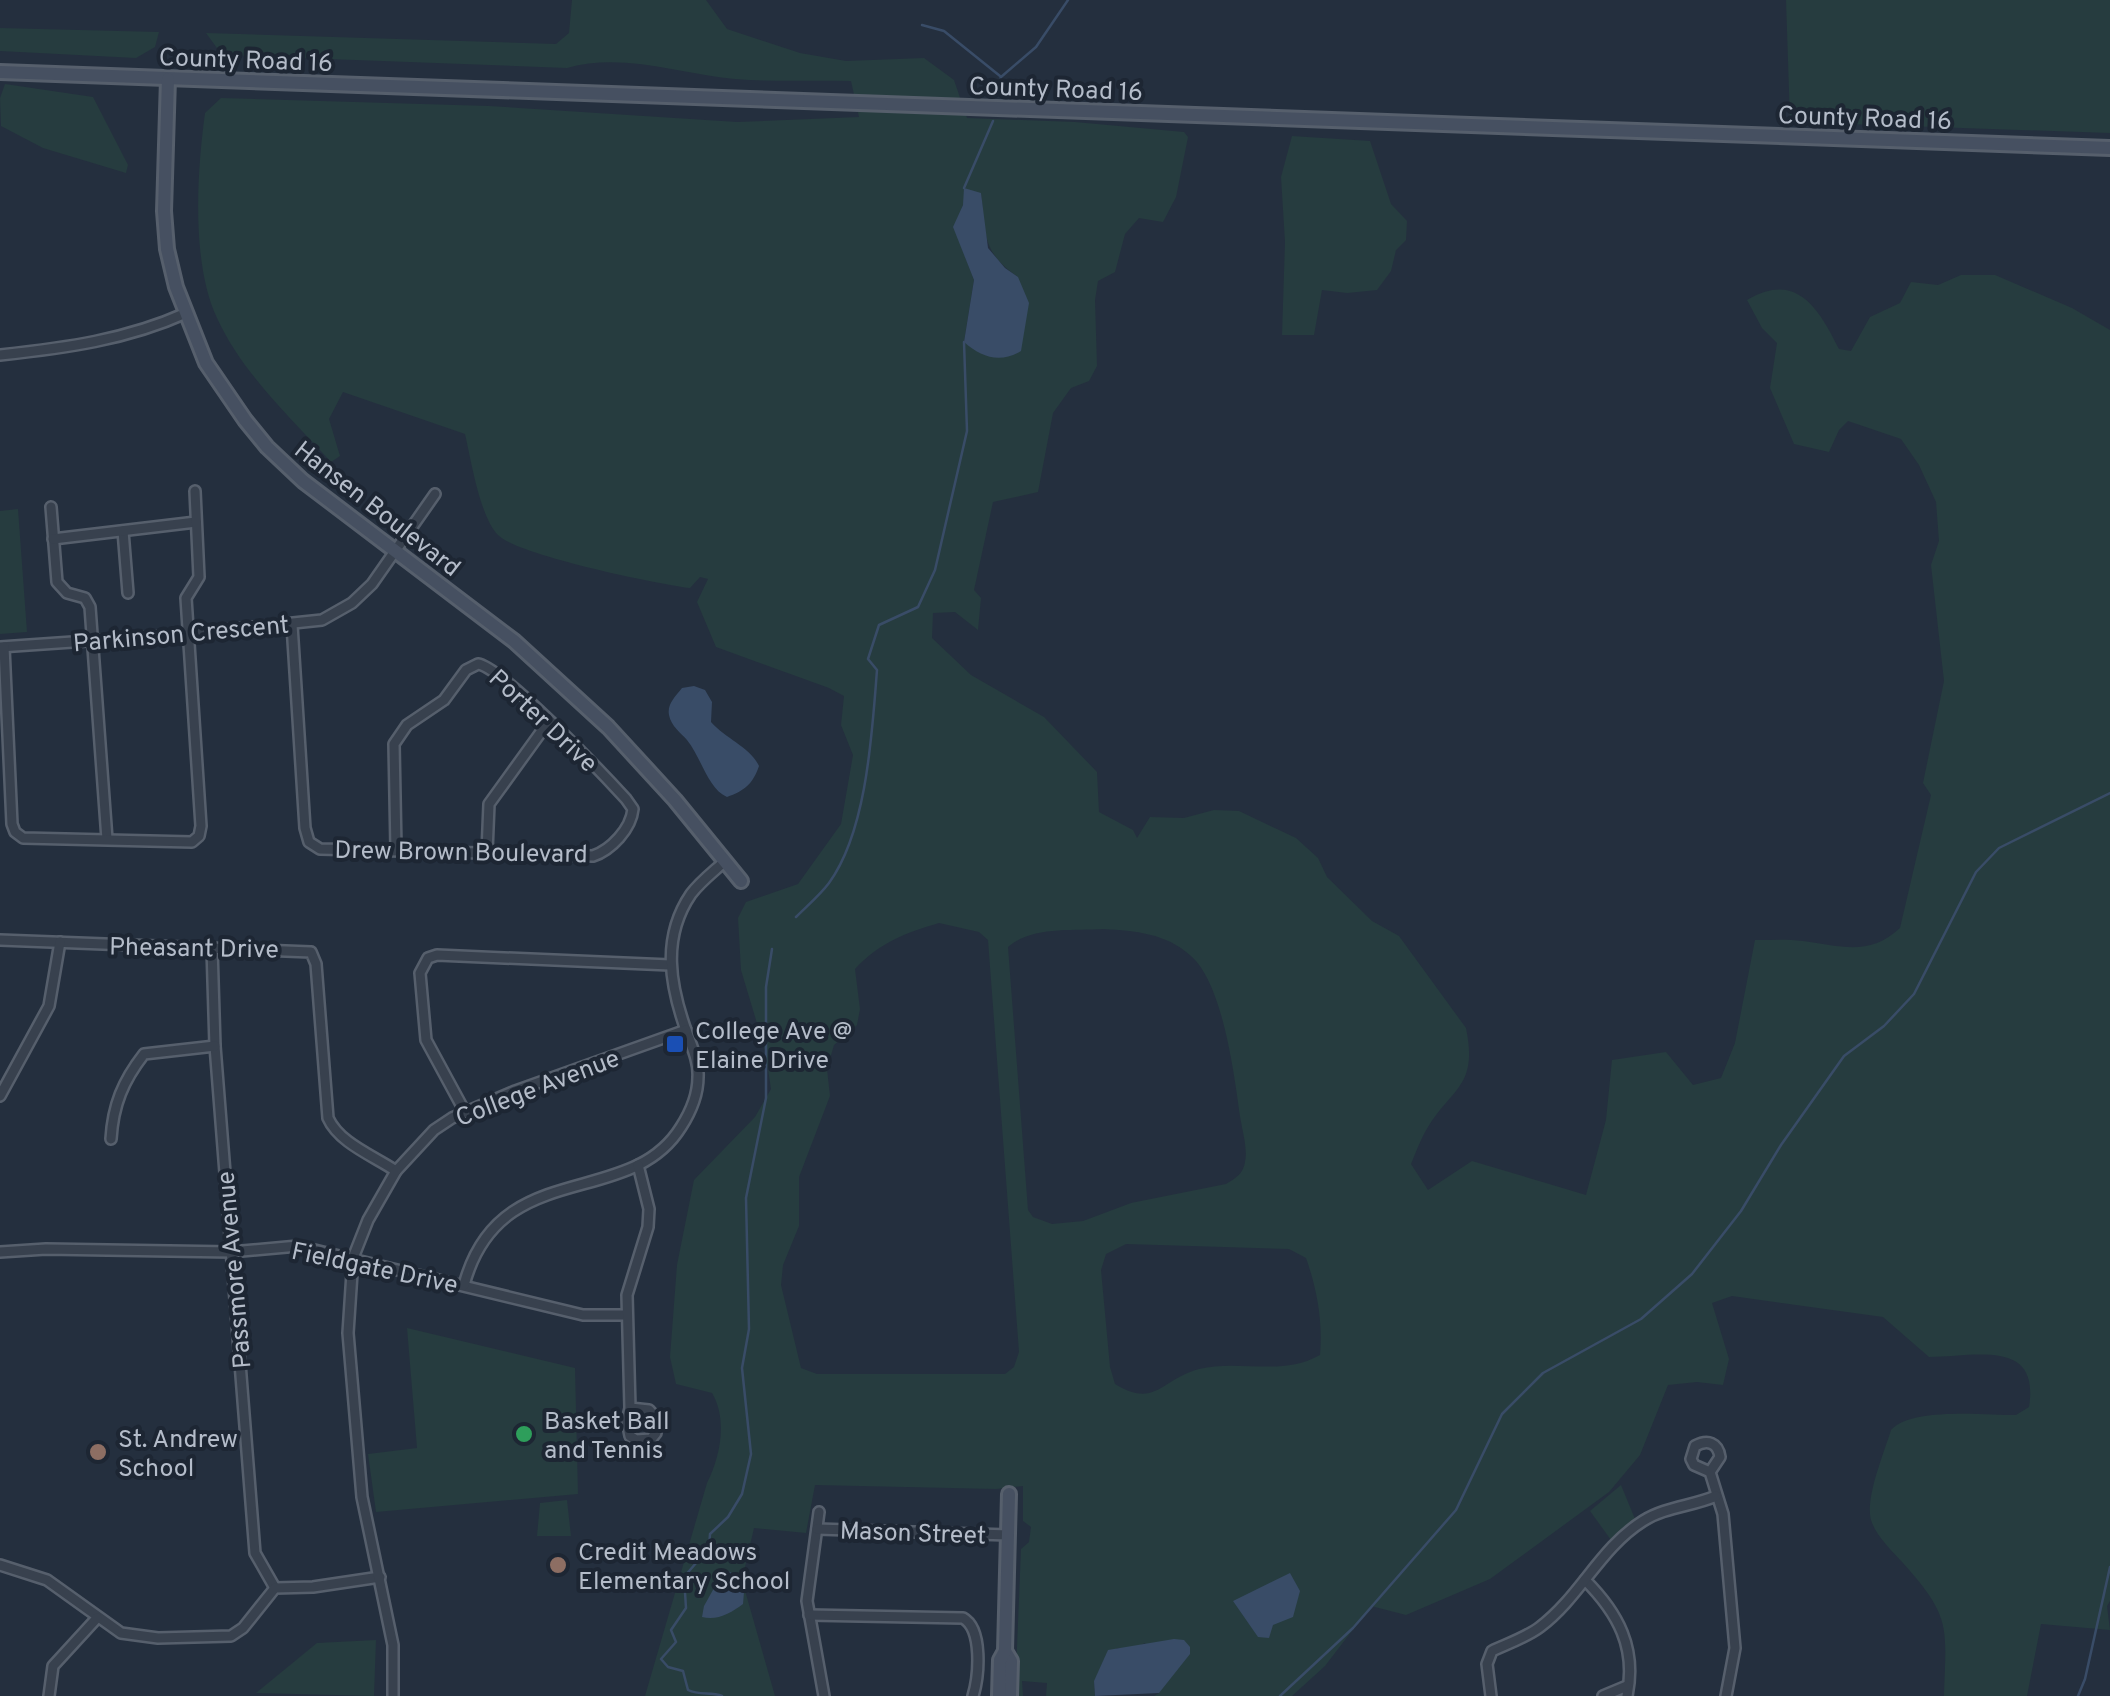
<svg xmlns="http://www.w3.org/2000/svg" width="2110" height="1696" viewBox="0 0 2110 1696" font-family="Overpass,sans-serif">
<rect width="100%" height="100%" fill="#242f3e"/>
<!-- green -->
<g fill="#263c3f" fill-rule="evenodd">
<path d="M572,0H706L727,29L800,53L846,61L924,58L954,80L967,118L1075,122L1184,132L1188,137L1176,197L1163,222L1139,218L1125,234L1115,272L1098,281L1095,300L1097,366L1089,381L1071,388L1053,413L1038,492L993,502L974,590L981,598L978,630L955,612L933,613L932,638L971,675L1044,717L1097,772L1099,812L1133,830L1137,838L1150,817L1184,818L1214,810L1239,811L1296,838L1318,858L1327,877L1372,921L1399,936L1466,1028C1478,1086 1453,1087 1428,1127C1421,1138 1416,1152 1411,1164L1428,1190L1472,1161L1586,1195L1606,1120L1612,1060L1666,1052L1693,1085L1721,1078L1735,1043L1755,940C1771,940 1788,939 1803,941C1841,946 1869,957 1900,928L1931,795L1923,783L1944,681L1931,565L1939,541L1936,502L1919,465L1901,439L1848,421L1839,430L1829,452L1794,444L1770,388L1777,343L1762,328L1747,300C1796,271 1818,307 1839,349L1851,351L1870,317L1900,303L1911,282L1938,285L1961,275H1995L2072,308L2110,330V1601L2107,1606L2110,1630L2041,1624L2027,1696H1944C1946,1626 1952,1618 1903,1563C1892,1551 1876,1536 1871,1520C1865,1498 1884,1453 1891,1430C1911,1407 1985,1415 2016,1415L2029,1407C2040,1338 1975,1357 1929,1357L1883,1317L1732,1296L1712,1303L1729,1359L1723,1385L1697,1382L1668,1385L1640,1455L1609,1492L1490,1579L1406,1615L1371,1606L1325,1666L1292,1696H1154L1159,1693L1145,1643L1135,1648H1117L1094,1681L1095,1696H1046L1047,1683L1022,1681L1023,1696H1015L1021,1549L1029,1542L1031,1527L1023,1521V1486L996,1489L815,1485L806,1533L754,1528L742,1580L775,1696H645L707,1483C720,1457 728,1420 712,1393L676,1384L670,1357L677,1265L694,1180L755,1117L771,1089L765,1050L741,970L738,918L746,902L798,884L841,824L853,755L841,725L844,696L829,688L716,647L697,602L708,579L700,577L690,588C657,584 517,555 498,535C480,517 471,460 465,434L343,392L329,419L340,456L331,462C291,418 242,373 217,318C191,263 197,172 205,113L221,98L489,106L737,122L859,117L851,81C813,80 773,82 735,79C679,74 623,52 567,68L222,55L206,33L556,44L569,33ZM981,193C986,233 981,252 1018,277L964,342L974,280L954,227L963,205ZM939,923L979,932L988,940L1019,1352L1014,1367L1005,1374H817L801,1368L781,1285L783,1265L799,1226V1177L830,1096L827,1069L834,1045L857,1025L860,1009L855,969C879,943 905,933 939,923ZM1104,929C1135,931 1166,933 1191,956C1223,984 1234,1074 1240,1116C1242,1130 1248,1149 1245,1162C1243,1174 1236,1178 1226,1184L1131,1203L1083,1221L1052,1224L1033,1217L1028,1210L1008,947C1032,926 1072,931 1104,929ZM1126,1244L1289,1249L1306,1258C1317,1289 1323,1322 1320,1355C1281,1377 1239,1359 1199,1369C1161,1379 1156,1409 1115,1384L1110,1367L1101,1270L1106,1254Z"/>
<polygon points="1786,0 2110,0 2110,133 1790,122"/>
<polygon points="0,28 159,32 155,47 136,58 0,51"/>
<polygon points="5,84 93,97 128,165 126,173 43,148 1,126 0,98"/>
<polygon points="1292,136 1370,141 1391,204 1407,221 1406,240 1396,250 1391,271 1377,290 1347,293 1322,290 1314,335 1282,335 1285,242 1281,177"/>
<polygon points="18,509 27,632 0,634 0,511"/>
<polygon points="407,1328 575,1368 578,1494 376,1512 368,1454 417,1448"/>
<polygon points="1621,1485 1635,1519 1611,1540 1590,1511"/>
<polygon points="567,1500 571,1536 537,1536 540,1503"/>
<polygon points="376,1640 374,1696 256,1693 317,1643"/>
</g>
<!-- water -->
<g fill="#394c67">
<path d="M964,188L981,193L988,248L1005,268L1018,277L1029,303L1021,351C1000,364 981,357 964,342L974,280L953,227L963,205Z"/>
<path d="M694,686L705,690L712,702L711,722C726,739 750,747 759,766C753,784 744,791 727,797C708,789 701,757 687,740C681,733 671,726 669,715C667,704 675,697 682,688Z"/>
<path d="M728,1571L737,1576L744,1592L743,1604C731,1613 717,1621 702,1617L704,1606L723,1572Z"/>
<polygon points="1290,1573 1300,1591 1293,1617 1273,1625 1269,1638 1258,1637 1233,1601"/>
<polygon points="1174,1639 1184,1640 1190,1647 1190,1654 1159,1693 1095,1696 1094,1681 1108,1650"/>
</g>
<g fill="none" stroke-linecap="round" stroke-linejoin="round">
<!-- stream -->
<g stroke="#394c67" stroke-width="2.5">
<polyline points="922,25 944,31 1000,76"/>
<polyline points="992,95 1001,77 1036,47 1068,0"/>
<polyline points="964,188 993,121"/>
<path d="M796,917C807,906 820,895 829,883C867,831 872,733 877,670L868,659L879,625L918,607L935,570L967,431L964,342"/>
<path d="M722,1696C711,1691 700,1696 688,1690L683,1671L668,1667L661,1659L676,1642L671,1630L686,1608L684,1577L709,1548L710,1534L728,1517L742,1494L751,1454L742,1368L749,1329L746,1198L766,1098V987L772,949"/>
<polyline points="1280,1696 1353,1628 1456,1510 1502,1414 1543,1373 1641,1319 1692,1274 1741,1211 1781,1145 1844,1056 1884,1026 1914,994 1976,872 1999,848 2110,793"/>
<polyline points="2078,1696 2085,1679 2110,1567"/>
</g>
<!-- street casing -->
<g stroke="#565f6c" stroke-width="14">
<g id="street">
<path d="M0,355C65,348 126,340 186,313"/>
<polyline points="51,507 57,582 67,593 85,598 90,607 107,839"/>
<polyline points="123,531 128,593"/>
<polyline points="53,539 196,522"/>
<path d="M292,625L305,828L309,842L320,849L593,856C611,850 631,829 633,809L626,799C604,775 502,667 478,664L466,670L444,700L407,725L394,744L396,849"/>
<polyline points="0,647 188,634 322,620 352,603 372,584 435,494"/>
<polyline points="4,647 12,824 15,832 23,838 192,842 199,836 201,826 186,598 199,577 195,491"/>
<polyline points="487,852 489,804 549,721"/>
<path d="M0,940L311,952L316,964L328,1118C339,1143 374,1156 396,1171"/>
<polyline points="212,948 215,1046 255,1553 275,1588"/>
<polyline points="0,1096 49,1006 60,942"/>
<polyline points="465,1112 426,1040 420,973 428,958 437,955 670,965"/>
<path d="M111,1139C113,1105 123,1081 144,1054L215,1046"/>
<polyline points="0,1252 46,1249 231,1252 298,1246 583,1315 626,1315"/>
<path d="M464,1285C499,1155 629,1211 681,1127C690,1113 698,1094 698,1077C699,1062 692,1047 687,1033C670,986 661,938 691,894C700,882 713,872 724,862"/>
<polyline points="630,1408 649,1410 657,1419 656,1433 651,1439 636,1440 630,1436 627,1421 630,1408 627,1295 648,1227 649,1209 638,1165"/>
<path d="M1710,1472L1694,1465L1691,1459L1695,1446C1708,1439 1718,1443 1720,1457L1710,1472L1723,1514L1735,1648L1726,1696"/>
<polyline points="819,1512 807,1601 824,1696"/>
<polyline points="817,1529 1009,1535"/>
<polyline points="0,1565 47,1580 121,1633 158,1638 231,1636 243,1628 275,1588 313,1587 380,1577"/>
<path d="M1585,1580C1618,1613 1637,1648 1627,1696"/>
<path d="M809,1615L963,1618C983,1629 979,1676 973,1696"/>
<polyline points="49,1696 53,1666 97,1618"/>
<polyline points="393,1696 393,1645 362,1497 348,1333 353,1258 368,1220 396,1171 434,1130 452,1118 515,1091 686,1030"/>
<path d="M1491,1696L1487,1664L1492,1651C1507,1644 1527,1637 1540,1627C1580,1597 1600,1548 1643,1521C1665,1507 1693,1506 1716,1496"/>
<polyline points="1603,1696 1627,1686"/>
</g>
</g>
<!-- secondary casing -->
<g stroke="#565f6c" stroke-width="18">
<g id="secondary">
<polyline points="0,72 2110,148"/>
<polyline points="168,79 164,211 167,249 176,287 206,363 245,420 267,447 303,481 514,641 608,727 675,800 741,881"/>
<polyline points="1005,1651 1011,1661 1010,1696"/>
<polyline points="999,1696 1000,1660 1005,1651 1009,1494"/>
</g>
</g>
<!-- street -->
<use href="#street" stroke="#38414e" stroke-width="9"/>
<!-- secondary -->
<use href="#secondary" stroke="#465061" stroke-width="12"/>
</g>
<!-- markers -->
<rect fill="#1a4fb4" stroke="#1d2633" stroke-width="4" x="665" y="1034" width="20" height="20" rx="5"/>
<circle fill="#2e9e5b" stroke="#1d2633" stroke-width="4" cx="524" cy="1434" r="10"/>
<g fill="#8d6e63" stroke="#1d2633" stroke-width="4">
<circle cx="98" cy="1452" r="10"/>
<circle cx="558" cy="1565" r="10"/>
</g>
<g text-anchor="middle" stroke-width="8" stroke-linejoin="round" paint-order="stroke">
<!-- street labels -->
<g font-size="25" fill="#b4bcc9" stroke="#1d2633">
<text transform="translate(246 59) rotate(2)" y="9">County Road 16</text>
<text transform="translate(1056 88) rotate(2)" y="9">County Road 16</text>
<text transform="translate(1865 117) rotate(2)" y="9">County Road 16</text>
<text transform="translate(378 508) rotate(38)" y="9">Hansen Boulevard</text>
<text transform="translate(181 633) rotate(-5)" y="9">Parkinson Crescent</text>
<text transform="translate(544 720) rotate(43)" y="9">Porter Drive</text>
<text transform="translate(461 851) rotate(1)" y="9">Drew Brown Boulevard</text>
<text transform="translate(194 947) rotate(1)" y="9">Pheasant Drive</text>
<text transform="translate(537 1087) rotate(-21)" y="9">College Avenue</text>
<text transform="translate(375 1267) rotate(12)" y="9">Fieldgate Drive</text>
<text transform="translate(233 1270) rotate(-95)" y="9">Passmore Avenue</text>
<text transform="translate(913 1532) rotate(2)" y="9">Mason Street</text>
</g>
<!-- poi labels -->
<g font-size="25" fill="#b4bcc9" stroke="#1d2633" text-anchor="start">
<text x="695" y="1039">College Ave @<tspan x="695" dy="29">Elaine Drive</tspan></text>
<text x="544" y="1429">Basket Ball<tspan x="544" dy="29">and Tennis</tspan></text>
<text x="118" y="1447">St. Andrew<tspan x="118" dy="29">School</tspan></text>
<text x="578" y="1560">Credit Meadows<tspan x="578" dy="29">Elementary School</tspan></text>
</g>
</g>
</svg>
